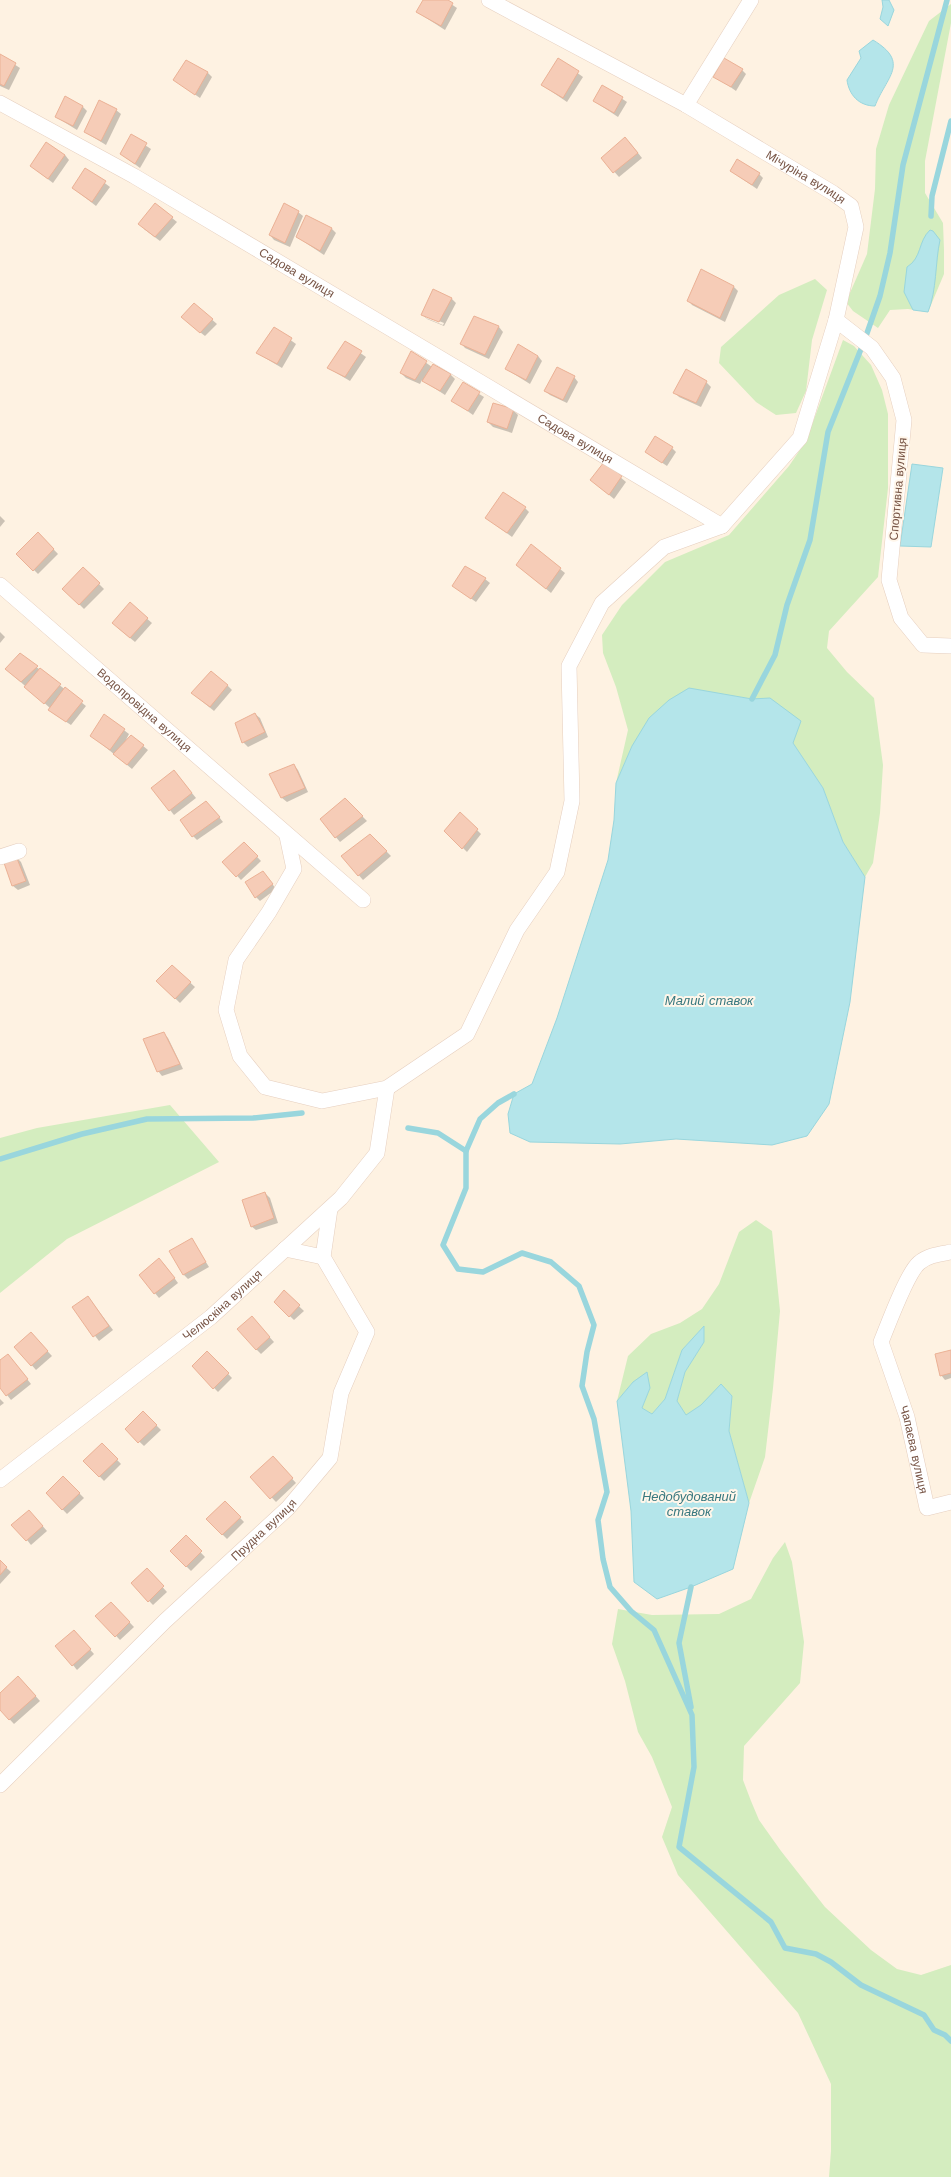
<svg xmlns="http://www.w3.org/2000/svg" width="951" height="2177" viewBox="0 0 951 2177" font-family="'Work Sans',sans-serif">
<rect width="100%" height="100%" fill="#fef2e2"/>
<!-- green -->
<g fill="#d4edbf">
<polygon points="951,4 951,23 925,161 925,193 943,223 944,250 944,274 928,312 908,309 890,310 878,328 853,311 846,302 867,254 875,189 876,149 889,105 929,21"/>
<polygon points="815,279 827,290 812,340 806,391 796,413 776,415 756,402 719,363 721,347 779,295"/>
<polygon points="843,340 854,346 871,365 882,390 888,414 888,488 878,577 829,631 827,648 847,672 874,698 883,765 880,813 873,863 865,877 843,842 823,788 793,743 770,699 752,699 734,696 632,746 616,783 628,730 616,687 603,653 602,635 622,605 665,562 729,535 789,466 806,441"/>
<polygon points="170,1105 219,1162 67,1239 0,1293 0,1138 37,1128"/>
<polygon points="756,1220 772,1231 780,1311 773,1388 765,1457 749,1503 729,1431 732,1396 701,1405 686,1416 677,1401 685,1372 704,1342 703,1327 682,1350 665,1399 652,1414 642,1408 650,1388 633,1382 617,1401 628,1356 651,1334 680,1323 702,1309 719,1284 739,1232"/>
<polygon points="785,1542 792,1562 804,1642 800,1683 744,1746 743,1780 751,1801 759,1820 781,1851 825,1907 871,1950 897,1969 921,1975 951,1965 951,2177 829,2177 831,2151 831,2084 798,2013 678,1875 662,1837 672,1807 652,1757 638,1732 625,1681 612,1644 618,1609 652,1615 719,1614 751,1599 773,1558"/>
</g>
<!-- water -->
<g fill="#b4e5ea" stroke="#99d6dd">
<polygon points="882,0 889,0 894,10 888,26 880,19 883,7"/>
<path d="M873,40C911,63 886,77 875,106C859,106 849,95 847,80L861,58L859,51Z"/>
<path d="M930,230L933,231L940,240C935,263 937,290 928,312L913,310L904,292L907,267C922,258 918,241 930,230Z"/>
<polygon points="912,464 943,468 931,547 900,546"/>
<polygon points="689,688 752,699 770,698 801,721 793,743 823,788 843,842 865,877 850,1002 829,1104 807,1136 772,1145 676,1139 620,1144 530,1142 510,1133 508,1114 514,1094 532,1084 557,1018 608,860 614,820 616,783 632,746 649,718 669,700"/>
<polygon points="704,1326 704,1342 685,1372 677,1401 686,1415 701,1405 721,1384 732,1396 729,1431 749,1503 733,1569 691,1587 657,1599 634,1582 631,1511 617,1401 633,1382 647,1372 650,1388 642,1408 652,1414 665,1399 682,1350"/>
</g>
<!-- shadow -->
<g fill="#0003" fill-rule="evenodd">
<polygon points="424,0 445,0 457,8 445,30 417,12"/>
<polygon points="0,55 20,68 9,90 0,86"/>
<polygon points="558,59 583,77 567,102 542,85"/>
<polygon points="742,70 746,74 736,91 715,76"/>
<polygon points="207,72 212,77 200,98 174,80"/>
<polygon points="603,86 627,102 618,117 594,101"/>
<polygon points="82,106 87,111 77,130 56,117"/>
<polygon points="116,110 121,114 106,145 85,132"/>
<polygon points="131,136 151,149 140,168 121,154"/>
<polygon points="630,143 642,158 619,177 602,158"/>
<polygon points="65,155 69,160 53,183 36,170"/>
<polygon points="86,169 110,187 96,206 73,188"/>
<polygon points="731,171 759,174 763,178 757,189"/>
<polygon points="155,204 177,222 160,241 144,229"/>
<polygon points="298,212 303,216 290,247 274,240 270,235"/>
<polygon points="307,216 332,229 336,233 324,255 297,237"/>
<polygon points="734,287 738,291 725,322 692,305 688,300"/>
<path d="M451,298L456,303L444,326L427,319L422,314ZM426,316L444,323L443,325L426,318Z"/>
<polygon points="194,304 217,324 205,336 187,322"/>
<polygon points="475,317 499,327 503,332 489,359 465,348 461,343"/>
<polygon points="274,328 296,344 282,368 257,353"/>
<polygon points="345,342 366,357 350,381 328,368"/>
<polygon points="411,352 432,367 451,375 455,379 445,395 422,380 420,384 406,378 401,373"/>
<polygon points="538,356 542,361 530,384 506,369"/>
<polygon points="574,377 578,382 567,403 550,395 545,391"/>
<polygon points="706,382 711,387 701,407 679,397 675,393"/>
<polygon points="463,384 484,397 473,415 452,400"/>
<polygon points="513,410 518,415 512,433 493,427 488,422"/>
<polygon points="672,448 676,452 667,466 646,452"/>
<polygon points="604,463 626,482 614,499 596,484"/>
<polygon points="525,508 529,512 512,537 486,518"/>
<polygon points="0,516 5,521 0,527"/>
<polygon points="38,533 58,554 38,574 18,554"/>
<polygon points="83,568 104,589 84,609 64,589"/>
<polygon points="522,569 560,569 565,573 551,593"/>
<polygon points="485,579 490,583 476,602 453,586"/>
<polygon points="130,604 152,623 135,642 118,628"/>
<polygon points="0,632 5,637 0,643"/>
<polygon points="20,654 86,706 71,725 54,714 49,709 50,708 6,669"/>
<polygon points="227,685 232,690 214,711 197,697"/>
<polygon points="255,714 260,718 268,737 248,747 243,742"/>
<polygon points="104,715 129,734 125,742 131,736 148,750 132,769 92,736"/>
<polygon points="294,765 298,770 308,792 287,802 282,798"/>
<polygon points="178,776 196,798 174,815 170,810"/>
<polygon points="345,799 367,821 340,842 321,819"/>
<polygon points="211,807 223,822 197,840 193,836"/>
<polygon points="460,813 481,834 467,852 446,831"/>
<polygon points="370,835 391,856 363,880 342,856"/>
<polygon points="244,843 261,861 241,880 224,862"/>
<polygon points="16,857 21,862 30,885 18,890 13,886 4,861"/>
<polygon points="267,877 276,889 260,901 256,897"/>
<polygon points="172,966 195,987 180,1003 157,981"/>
<polygon points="164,1034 168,1038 183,1069 162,1076 158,1071"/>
<polygon points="265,1193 270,1198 278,1223 256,1230 251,1226"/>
<polygon points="192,1240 209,1267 188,1279 183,1274"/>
<polygon points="164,1264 178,1283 159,1298 140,1275"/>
<polygon points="284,1292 304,1311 294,1320 275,1302"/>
<polygon points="88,1297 113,1330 99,1341 73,1307"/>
<polygon points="256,1322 274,1342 261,1354 256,1349"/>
<polygon points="35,1338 52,1356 36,1370 16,1347"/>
<polygon points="951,1351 951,1378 945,1380 941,1375"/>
<polygon points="207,1352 232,1378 218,1392 193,1366"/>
<polygon points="8,1355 31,1384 11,1400 0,1386 0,1361"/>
<polygon points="0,1399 4,1403 0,1406"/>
<polygon points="143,1412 161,1430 144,1446 126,1429"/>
<polygon points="102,1444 121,1464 104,1481 85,1461"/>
<polygon points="273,1458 296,1483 276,1502 252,1477"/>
<polygon points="63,1477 84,1498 67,1514 47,1493"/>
<polygon points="225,1502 244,1522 227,1539 207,1519"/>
<polygon points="33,1515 47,1531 31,1545 27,1540"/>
<polygon points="186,1537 205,1557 191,1571 171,1551"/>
<polygon points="0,1562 11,1572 0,1584"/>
<polygon points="147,1570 167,1592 153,1605 132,1583"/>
<polygon points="111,1603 134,1627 120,1640 97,1616"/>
<polygon points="78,1636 94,1654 77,1670 73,1665"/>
<polygon points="23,1682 40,1701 14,1724 0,1709 0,1694"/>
</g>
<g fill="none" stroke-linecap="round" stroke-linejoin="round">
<!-- stream -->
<g stroke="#99d6dd" stroke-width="5.5">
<polyline points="931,216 932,196 951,121"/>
<polyline points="866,336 880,296 890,253 903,165 947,0"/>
<polyline points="752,699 775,655 787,605 810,540 828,432 863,344"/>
<polyline points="514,1094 498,1103 480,1119 466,1151 466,1188 443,1245 458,1269 483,1272 522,1253 551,1262 579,1286 594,1325 587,1352 582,1386 594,1419 607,1492 598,1520 603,1559 610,1587 631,1611 654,1630 692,1715 694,1767 679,1847 771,1922 785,1948 816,1954 831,1962 861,1985 924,2015 934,2030 945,2035 951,2041"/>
<polyline points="408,1128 438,1133 466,1151"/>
<polyline points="0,1159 82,1134 147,1119 253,1118 302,1113"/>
<polyline points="691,1707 679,1643 691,1587"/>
</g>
</g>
<!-- building -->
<g fill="#f6ccb7" stroke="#ebb195">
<polygon points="423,0 448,0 453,3 441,26 416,12"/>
<polygon points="0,54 16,63 4,86 0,84"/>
<polygon points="558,58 579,71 563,98 541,85"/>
<polygon points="724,58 743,69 731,87 713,77"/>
<polygon points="186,60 208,72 195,95 173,80"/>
<polygon points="602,85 623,97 614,113 593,101"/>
<polygon points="65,96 83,106 73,126 55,117"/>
<polygon points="99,100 117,109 101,141 84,132"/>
<polygon points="131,134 147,143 135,164 120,154"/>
<polygon points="625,137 638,153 613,173 601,158"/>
<polygon points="46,142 65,155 48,179 30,166"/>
<polygon points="737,159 760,173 752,185 730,171"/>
<polygon points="85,168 106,181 92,202 72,188"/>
<polygon points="155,203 173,217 155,237 138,224"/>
<polygon points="284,203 299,211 285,243 269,235"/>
<polygon points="306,215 332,228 320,251 296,237"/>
<polygon points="701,269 734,286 720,318 687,301"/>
<polygon points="433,289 452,298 439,322 421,315"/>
<polygon points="194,303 213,319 200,333 181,317"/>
<polygon points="474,316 499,326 485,355 460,344"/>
<polygon points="274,327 292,338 277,364 256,353"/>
<polygon points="345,341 362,351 345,377 327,368"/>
<polygon points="518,344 538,356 526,380 505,369"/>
<polygon points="411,351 427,361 415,380 400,373"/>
<polygon points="433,364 451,374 440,391 422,381"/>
<polygon points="557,367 575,376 563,400 544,391"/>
<polygon points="686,369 707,381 696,403 673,393"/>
<polygon points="463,382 480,392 468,411 451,401"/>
<polygon points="493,403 514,409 507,429 487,422"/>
<polygon points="655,436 673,447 662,463 645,452"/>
<polygon points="604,462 622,476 609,495 590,480"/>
<polygon points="503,492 526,507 507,533 485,518"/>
<polygon points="38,532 54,549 33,571 16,554"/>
<polygon points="531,544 561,568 546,589 516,565"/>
<polygon points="465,566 486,578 471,599 452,586"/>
<polygon points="83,567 100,583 79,605 62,589"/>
<polygon points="130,602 148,618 130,638 112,623"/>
<polygon points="20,653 38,666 21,682 5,669"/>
<polygon points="40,668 61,684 44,704 24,687"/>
<polygon points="211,671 228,685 210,707 191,693"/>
<polygon points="65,687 83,701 66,722 48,710"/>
<polygon points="255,713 265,732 242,743 235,723"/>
<polygon points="104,714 125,729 110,750 90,736"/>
<polygon points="131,735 144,745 127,765 113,754"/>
<polygon points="294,764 305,788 281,798 269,774"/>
<polygon points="174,770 192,793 169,811 151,788"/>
<polygon points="345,798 363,816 335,838 320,819"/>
<polygon points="206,801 220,817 192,837 180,820"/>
<polygon points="460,812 478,829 462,849 444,831"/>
<polygon points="370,834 387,851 358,876 341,856"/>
<polygon points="244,842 258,856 236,877 222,862"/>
<polygon points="16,856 26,881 12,886 3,860"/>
<polygon points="263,871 273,884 255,898 245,882"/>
<polygon points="172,965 191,982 175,999 156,981"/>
<polygon points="164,1032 180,1064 157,1072 143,1039"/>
<polygon points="265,1192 274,1218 251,1227 242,1200"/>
<polygon points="192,1238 206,1262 183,1275 169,1251"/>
<polygon points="159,1258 175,1278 154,1294 139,1275"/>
<polygon points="284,1290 300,1305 289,1317 274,1302"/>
<polygon points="88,1296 109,1326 93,1337 72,1307"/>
<polygon points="252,1316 270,1337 256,1350 237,1329"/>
<polygon points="31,1332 48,1351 31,1366 14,1347"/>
<polygon points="951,1350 951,1373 940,1376 935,1354"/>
<polygon points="207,1351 229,1373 213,1389 192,1366"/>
<polygon points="8,1354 28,1379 6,1396 0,1388 0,1360"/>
<polygon points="143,1411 157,1425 138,1443 125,1429"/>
<polygon points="102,1443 118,1459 99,1477 83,1461"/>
<polygon points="273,1456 293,1478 270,1499 250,1477"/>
<polygon points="63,1476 80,1493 62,1510 46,1493"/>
<polygon points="225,1501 241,1517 222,1535 206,1519"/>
<polygon points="29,1510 43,1526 26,1541 11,1525"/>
<polygon points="186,1535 202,1551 186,1567 170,1551"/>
<polygon points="0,1560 7,1567 0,1575"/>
<polygon points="147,1568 164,1586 148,1602 131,1583"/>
<polygon points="111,1602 130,1622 115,1637 95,1616"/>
<polygon points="74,1630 91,1649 72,1666 55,1646"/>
<polygon points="18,1676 36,1696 9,1720 0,1710 0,1693"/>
</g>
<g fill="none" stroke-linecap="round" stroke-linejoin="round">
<!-- minor casing -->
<g stroke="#e6cfbf" stroke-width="16">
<g id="minor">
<path id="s1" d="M489,0L686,105L833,193L851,206L856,227L836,320L800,438L722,526"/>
<path id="s2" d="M0,103L134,176L722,526L664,547L602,603L569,666L572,801L557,872L517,930L467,1034L387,1088L322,1101L265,1087L240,1056L226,1010L236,960L269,912L294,869L287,836"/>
<polyline points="686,105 751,0"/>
<polyline points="836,320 872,348 893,378 904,420 889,580 901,618 923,645 951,646"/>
<path id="s3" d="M0,585L363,900"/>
<polyline points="0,857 19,851"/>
<polyline points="285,1249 323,1257"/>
<path id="s4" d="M951,1252C940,1254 928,1255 919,1263C907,1273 888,1325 881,1342L907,1417L927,1508L951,1502"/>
<path id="s5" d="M0,1480L211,1317L341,1198L377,1153L387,1088"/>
<path id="s6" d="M0,1785L165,1621L288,1508L330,1458L341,1393L367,1332L323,1257L330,1209"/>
</g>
</g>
<!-- minor -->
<use href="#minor" stroke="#fff" stroke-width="15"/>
</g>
<g text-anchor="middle" stroke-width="4" stroke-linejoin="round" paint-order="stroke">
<!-- street labels -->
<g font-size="12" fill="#785546" stroke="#fff6ea">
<text dy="4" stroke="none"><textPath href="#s1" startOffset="363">Мічуріна вулиця</textPath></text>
<text dy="4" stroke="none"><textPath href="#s2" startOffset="342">Садова вулиця</textPath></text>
<text dy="4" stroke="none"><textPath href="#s2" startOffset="666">Садова вулиця</textPath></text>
<text transform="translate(898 489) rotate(-85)" y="4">Спортивна вулиця</text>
<text dy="4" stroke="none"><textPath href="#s3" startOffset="191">Водопровідна вулиця</textPath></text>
<text dy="4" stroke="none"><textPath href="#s5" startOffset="283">Челюскіна вулиця</textPath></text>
<text dy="4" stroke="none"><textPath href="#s4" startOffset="235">Чапаєва вулиця</textPath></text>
<text dy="4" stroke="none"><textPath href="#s6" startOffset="367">Прудна вулиця</textPath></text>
</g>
<!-- water labels -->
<g font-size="13" font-style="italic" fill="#38787f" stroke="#fff6ea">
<text x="709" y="1005">Малий ставок</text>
<text x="689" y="1501">Недобудований<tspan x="689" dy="15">ставок</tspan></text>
</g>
</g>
</svg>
